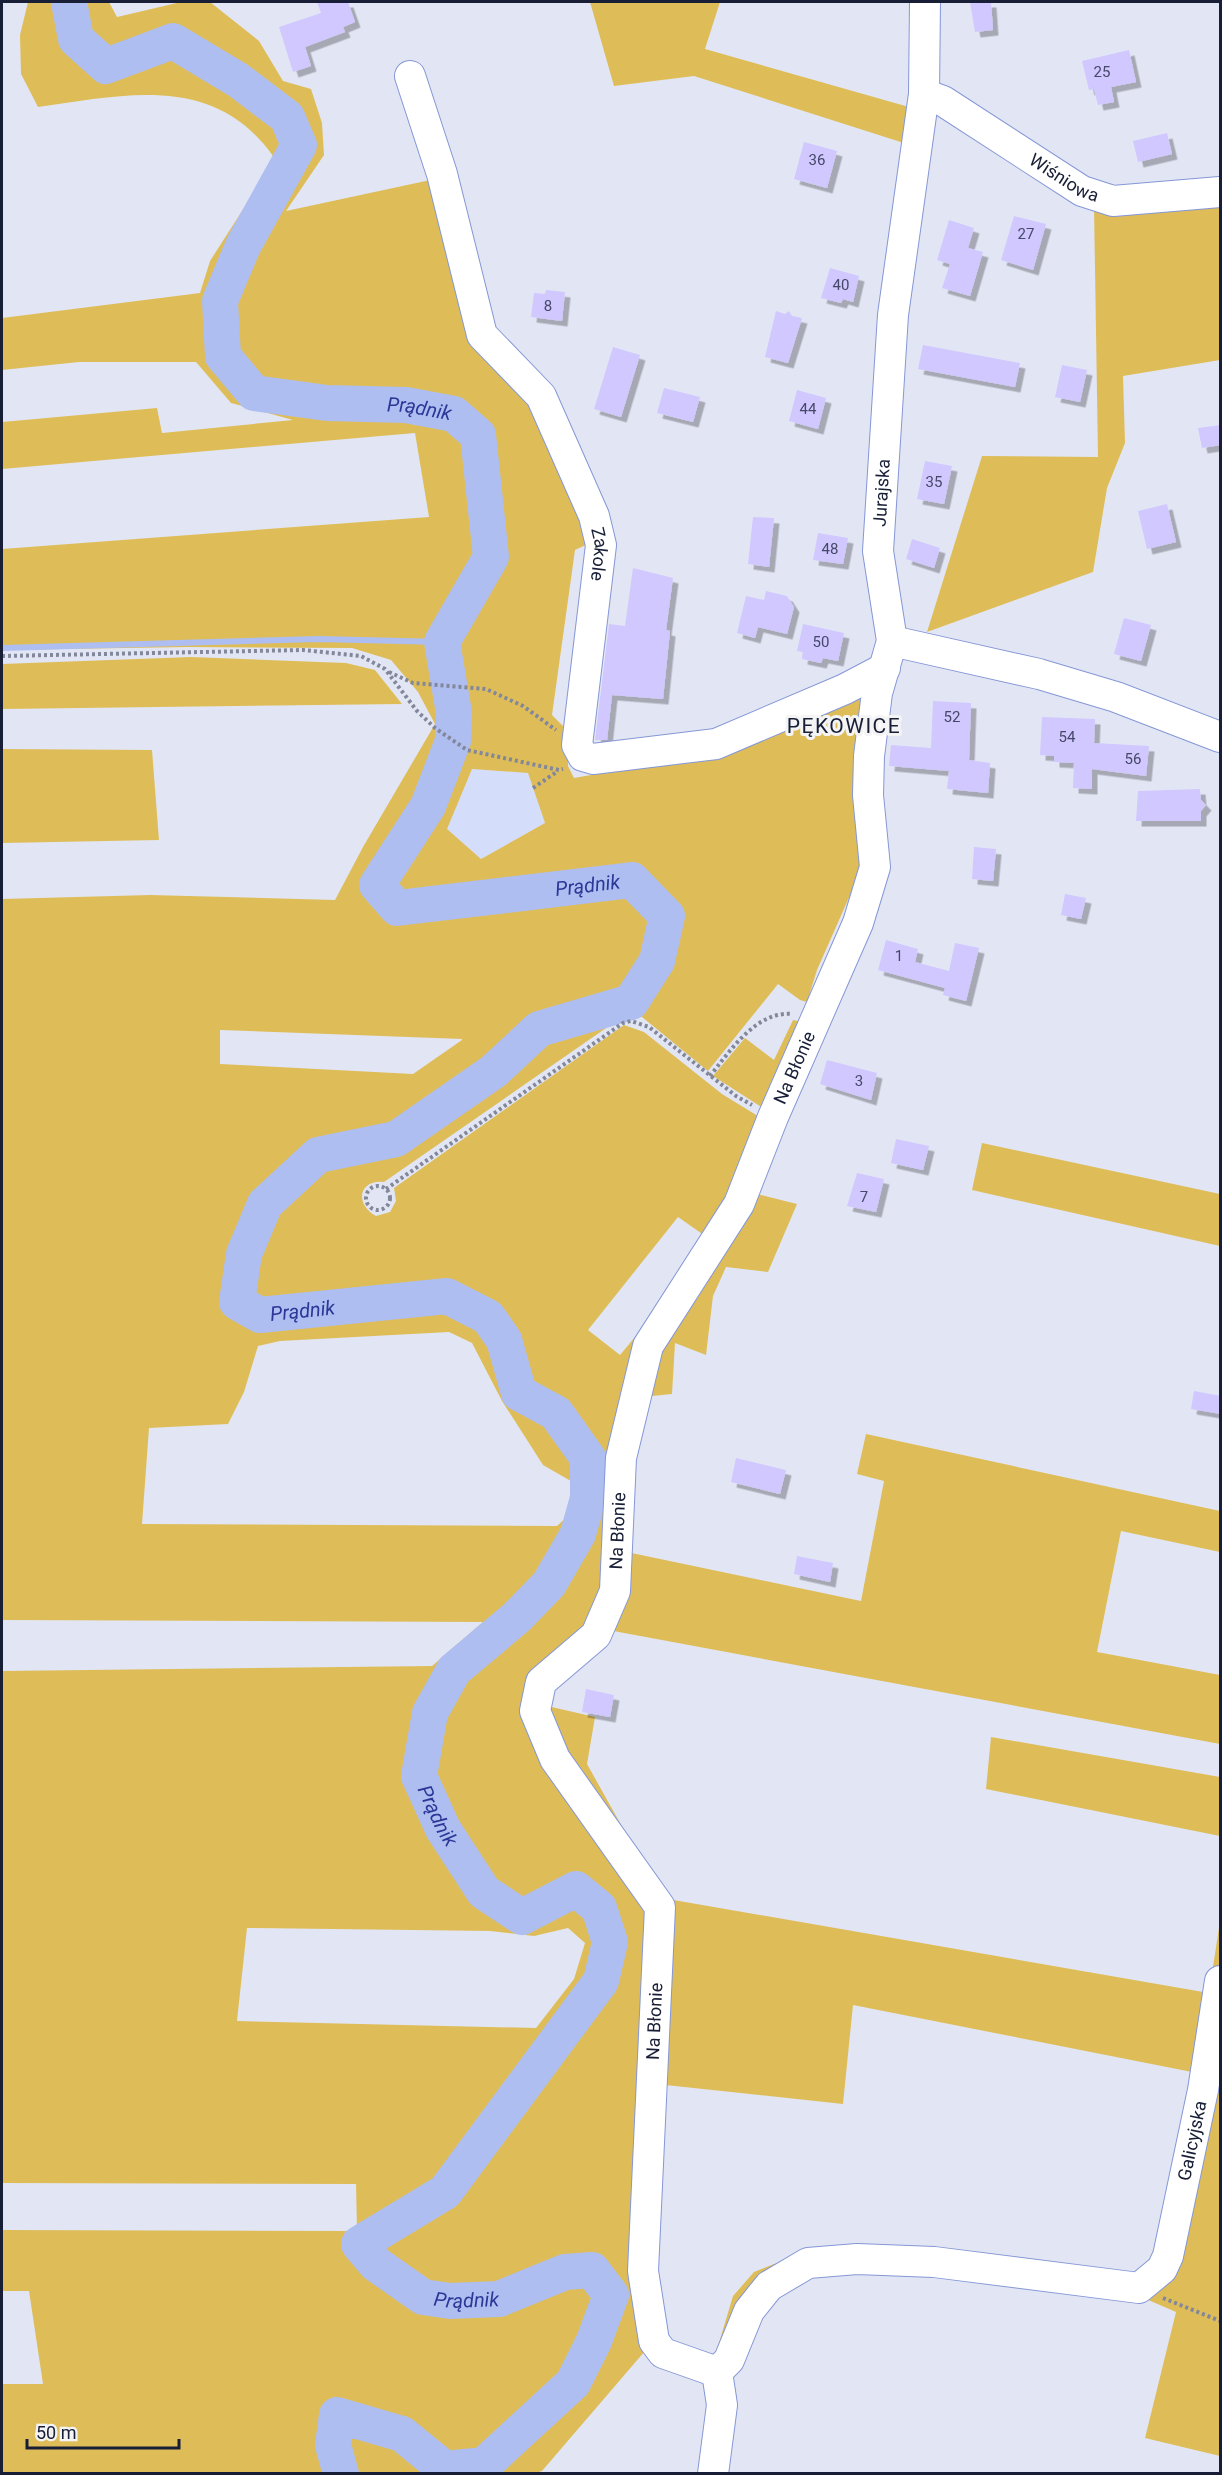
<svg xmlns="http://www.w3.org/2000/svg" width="1222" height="2475" viewBox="0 0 1222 2475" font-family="Roboto,sans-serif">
<defs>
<filter id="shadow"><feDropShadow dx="5.5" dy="5.5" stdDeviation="0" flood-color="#0004"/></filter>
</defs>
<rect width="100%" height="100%" fill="#e2e6f4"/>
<!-- built -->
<polygon fill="#d4defb" points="472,769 528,773 545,823 481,859 446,829"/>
<!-- green -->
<g fill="#debd59" fill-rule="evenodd">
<path d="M28,2H109L117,17L181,2H210L259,41L283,81L311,89L322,123L324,155L286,211L435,179L475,335L535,408L592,542L575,550L552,715L568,731V766L574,778L721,752L861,693L870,701L862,868L817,970L807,1002L800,1000L778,984L708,1071L642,1017H622L384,1182C359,1179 354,1204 376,1216L390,1212L396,1201L394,1188L624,1025L644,1032L722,1094L766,1121L708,1238L678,1217L588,1330L620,1355L660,1307L604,1594L591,1625L523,1705L652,1905L645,2351L542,2471L536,2473H2V2384H43L29,2291H2V2230L357,2231L356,2184L2,2183V1671L432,1666L483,1622L2,1620V899L150,895L335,900L363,847L435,724L418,692L391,660L352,648L188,647L2,650V549L429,517L415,433L2,469V422L157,408L162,433L293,420L231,403L196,362H79L2,370V318L200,293L210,261L260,183L273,156C214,73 125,95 38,107L21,74L20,35ZM472,769L528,773L545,823L481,859L447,829ZM220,1030L462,1039V1040L413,1074L220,1064ZM449,1332L472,1343L502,1401L543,1465L576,1484L572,1512L557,1526L142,1524L149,1428L228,1424L244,1392L258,1346L280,1341ZM247,1928L490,1931L534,1936L568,1928L585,1943L574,1979L536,2028L237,2021Z"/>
<polygon points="590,2 720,2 705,49 916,109 907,144 694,76 614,86"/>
<polygon points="1220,198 1220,360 1123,376 1125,443 1107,488 1093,572 927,632 982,456 1098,457 1094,206"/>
<polygon points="191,657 346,663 375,670 402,704 2,709 2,664"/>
<polygon points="2,749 152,750 159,840 2,843"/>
<polygon points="793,1020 809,1023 769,1112 713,1076 745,1038 774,1060"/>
<polygon points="982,1143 1220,1194 1220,1246 972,1190"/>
<polygon points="753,1193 797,1204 768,1272 726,1267 713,1296 706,1355 675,1343 672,1394 642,1397 658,1349"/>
<polygon points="866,1434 1220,1511 1220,1552 1121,1531 1097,1652 1220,1675 1220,1744 608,1630 622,1551 861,1601 884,1481 857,1474"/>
<polygon points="543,1705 595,1717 587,1764 662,1898 1209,1993 1220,1921 1220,2456 1145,2438 1176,2312 1139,2296 962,2272 836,2273 795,2281 715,2356 733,2296 754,2272 812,2249 1136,2281 1156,2271 1197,2073 853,2005 843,2104 656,2084 666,1924 560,1756"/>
<polygon points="991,1737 1220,1777 1220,1836 986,1789"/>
</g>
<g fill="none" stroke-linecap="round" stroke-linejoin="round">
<!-- stream -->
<polyline stroke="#aebef1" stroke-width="6" points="2,648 319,639 442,642"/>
<!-- river -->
<path stroke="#aebef1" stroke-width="36" id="s1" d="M69,2L76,39L106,66L173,41L238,80L287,117L299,145L243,246L220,301L223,356L254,393L327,403L406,405L454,414L478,435L491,557L442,642L454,713L453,741L428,806L377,885L397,908L632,880L667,916L657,961L631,1002L539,1029L494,1071L396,1139L318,1155L265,1204L244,1254L237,1302L260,1315L447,1296L488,1317L504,1340L519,1393L556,1413L588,1458V1498L578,1534L549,1584L517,1617L454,1670L430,1713L419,1776L443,1829L484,1892L522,1917L576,1889L599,1908L610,1942L601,1981L445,2192L359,2244L376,2264L423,2297L450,2301L499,2299L565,2272L592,2270L611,2295L594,2341L573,2383L484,2465L445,2469L402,2434L337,2415L333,2445L341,2474"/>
</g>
<!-- building -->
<g fill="#d0c8fe" filter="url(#shadow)">
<polygon points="317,2 348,2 355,22 343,27 345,32 305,47 311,66 293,72 279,27 321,13"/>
<polygon points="970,2 991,2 993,30 975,32"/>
<polygon points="1129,50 1136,82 1111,87 1114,102 1098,105 1094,89 1089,90 1082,61"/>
<polygon points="1167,133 1172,154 1138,162 1133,141"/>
<polygon points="804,142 837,151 827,188 794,179"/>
<polygon points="1014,216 1046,224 1033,270 1001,260"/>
<polygon points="949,220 974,228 968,248 983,252 970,296 942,288 950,264 937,260"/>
<polygon points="830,268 859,276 853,302 843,299 841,303 821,298"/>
<polygon points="546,290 565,292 562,321 531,317 534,293 545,294"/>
<polygon points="776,311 785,314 789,311 792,316 802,318 788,363 765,357"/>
<polygon points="923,345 1020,363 1015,387 918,369"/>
<polygon points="613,347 640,355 621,417 594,409"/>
<polygon points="1062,365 1087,370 1080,402 1055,397"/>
<polygon points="664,388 700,397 693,422 657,413"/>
<polygon points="797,390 826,398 818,429 789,421"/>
<polygon points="1221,425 1221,445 1202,448 1198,428"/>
<polygon points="925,461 952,466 944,504 917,499"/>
<polygon points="1167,504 1176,542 1147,549 1138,511"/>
<polygon points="753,517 774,518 769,567 748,564"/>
<polygon points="818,533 848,538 843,564 813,560"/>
<polygon points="912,539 940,548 934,568 906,559"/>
<polygon points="633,568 673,578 666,630 670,631 663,699 612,695 607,740 595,740 609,624 625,626"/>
<polygon points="766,591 787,596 794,607 787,634 758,627 755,638 737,633 746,596 764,600"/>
<polygon points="1124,618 1151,625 1141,661 1114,654"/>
<polygon points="803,624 844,633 838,661 823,658 821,663 802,659 803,652 797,651"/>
<polygon points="933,701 971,703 969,760 990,763 988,793 947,789 949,771 889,766 891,745 931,748"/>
<polygon points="1042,717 1095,719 1094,743 1149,746 1146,776 1092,769 1092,789 1073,788 1074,763 1054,762 1054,756 1040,755"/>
<polygon points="1200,789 1201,800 1206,805 1201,811 1201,821 1136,821 1138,791"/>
<polygon points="974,847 996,849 993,881 972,879"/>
<polygon points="1065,894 1086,898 1081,919 1061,915"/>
<polygon points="886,940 918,949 915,962 949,971 955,943 979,948 966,1001 943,995 945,988 878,970"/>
<polygon points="827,1060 877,1073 871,1100 820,1084"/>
<polygon points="896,1139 929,1146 923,1170 891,1163"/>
<polygon points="857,1173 884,1179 876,1212 847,1206"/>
<polygon points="1194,1391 1221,1396 1221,1414 1191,1409"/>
<polygon points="736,1458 786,1470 780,1494 731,1482"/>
<polygon points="797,1556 833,1563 830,1582 794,1574"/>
<polygon points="586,1689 614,1695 610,1717 582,1712"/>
</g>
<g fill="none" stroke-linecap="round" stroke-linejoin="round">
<!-- minor casing -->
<g stroke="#8597d6" stroke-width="32">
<g id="minor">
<path id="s2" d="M410,76L442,174L482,335L541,396L594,516L601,545L577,745L583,756L593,759L716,744L845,689L885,668"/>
<path id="s3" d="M924,94L943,101L1082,191L1113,201L1220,192"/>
<polyline points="892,641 1039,674 1116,697 1220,737"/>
<path id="s4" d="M717,2372L663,2353L654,2341L643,2271L660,1907L555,1759L535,1711L541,1682L596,1635L615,1591L621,1458L648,1346L739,1204L773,1117L858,923L875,867L868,795L869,756L877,693L892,641L878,551L893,315L924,94L925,2"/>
<path id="s5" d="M717,2372L729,2360L749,2311L769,2286L808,2263L857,2259L934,2262L1139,2288L1162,2269L1168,2256L1203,2090L1220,1981"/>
<polyline points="713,2474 722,2405 717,2372"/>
</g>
</g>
<!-- path -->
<g stroke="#82879a" stroke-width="4" stroke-dasharray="3 3" stroke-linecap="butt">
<polyline points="2,656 303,650 361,656 385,669 417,711 435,728 467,750 559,770 563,769"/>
<polyline points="389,672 413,683 486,689 523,706 556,730"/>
<polyline points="533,788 558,771"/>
<path d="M710,1076C730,1051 756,1011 792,1014"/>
<circle cx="378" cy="1198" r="12"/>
<polyline points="386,1189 623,1023 631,1021 649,1027 736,1096 752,1105"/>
<polyline points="1163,2298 1220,2321"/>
</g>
<!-- minor -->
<use href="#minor" stroke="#fff" stroke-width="30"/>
</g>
<g text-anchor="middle" stroke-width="6" stroke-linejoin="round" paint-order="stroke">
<!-- number labels -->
<g font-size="15" fill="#454868">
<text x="1102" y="77">25</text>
<text x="817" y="165">36</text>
<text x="1026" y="239">27</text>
<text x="841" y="290">40</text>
<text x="548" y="311">8</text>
<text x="808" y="414">44</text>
<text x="934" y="487">35</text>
<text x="830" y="554">48</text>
<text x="821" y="647">50</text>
<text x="952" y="722">52</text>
<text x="1067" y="742">54</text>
<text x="1133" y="764">56</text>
<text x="899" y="961">1</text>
<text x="859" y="1086">3</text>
<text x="864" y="1202">7</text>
</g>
<!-- street labels -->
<g font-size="18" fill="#171e36" stroke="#f4f4f4">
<text dy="6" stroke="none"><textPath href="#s3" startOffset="164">Wiśniowa</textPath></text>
<text dy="6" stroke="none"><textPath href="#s4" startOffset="2050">Jurajska</textPath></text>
<text dy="6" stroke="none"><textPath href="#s2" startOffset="524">Zakole</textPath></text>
<text dy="6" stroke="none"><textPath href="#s4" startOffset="1455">Na Błonie</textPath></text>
<text dy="6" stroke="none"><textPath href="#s4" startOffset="951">Na Błonie</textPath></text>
<text dy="6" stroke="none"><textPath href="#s4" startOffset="393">Na Błonie</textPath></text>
<text dy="6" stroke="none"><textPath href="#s5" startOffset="642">Galicyjska</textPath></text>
</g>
<!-- water labels -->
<g font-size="20" font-style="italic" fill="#2b3898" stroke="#f4f4f4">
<text dy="7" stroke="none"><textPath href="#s1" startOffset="762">Prądnik</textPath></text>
<text dy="7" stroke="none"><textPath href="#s1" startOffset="1536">Prądnik</textPath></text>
<text dy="7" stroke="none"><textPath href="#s1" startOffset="2326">Prądnik</textPath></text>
<text dy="7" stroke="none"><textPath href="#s1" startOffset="3118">Prądnik</textPath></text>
<text dy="7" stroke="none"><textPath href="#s1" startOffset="3910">Prądnik</textPath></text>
</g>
<!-- quarter labels -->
<g font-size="21" letter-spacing="1.5" fill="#171e36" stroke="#f4f4f4">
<text x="844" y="733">PĘKOWICE</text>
</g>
</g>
<!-- border -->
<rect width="1222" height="2475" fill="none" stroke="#171e36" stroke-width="6"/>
<!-- scale -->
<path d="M27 2439v9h152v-9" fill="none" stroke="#171e36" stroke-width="3"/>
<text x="36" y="2439" font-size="18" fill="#171e36" stroke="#f4f4f4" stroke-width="4.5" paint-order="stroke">50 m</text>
</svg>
